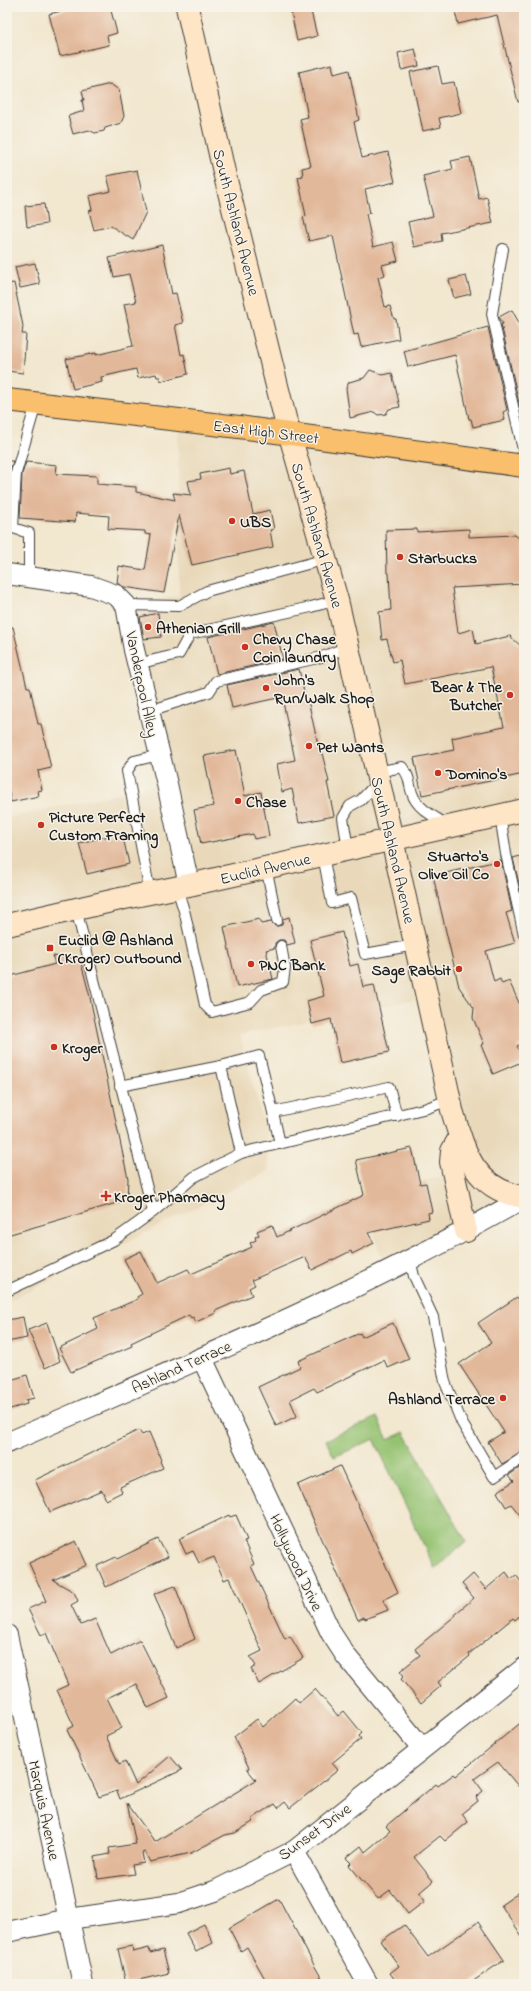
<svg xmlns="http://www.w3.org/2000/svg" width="531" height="1991" viewBox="0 0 531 1991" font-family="'Indie Flower',sans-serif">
<rect width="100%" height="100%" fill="#f7f3e8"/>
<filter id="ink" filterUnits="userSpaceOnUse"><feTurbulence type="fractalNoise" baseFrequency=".025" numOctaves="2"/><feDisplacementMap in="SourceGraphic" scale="8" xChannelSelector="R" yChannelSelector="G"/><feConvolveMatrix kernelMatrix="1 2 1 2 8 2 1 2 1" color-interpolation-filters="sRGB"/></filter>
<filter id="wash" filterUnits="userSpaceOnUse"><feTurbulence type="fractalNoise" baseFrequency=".012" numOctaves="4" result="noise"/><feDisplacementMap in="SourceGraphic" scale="16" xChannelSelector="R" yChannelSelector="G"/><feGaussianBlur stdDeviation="0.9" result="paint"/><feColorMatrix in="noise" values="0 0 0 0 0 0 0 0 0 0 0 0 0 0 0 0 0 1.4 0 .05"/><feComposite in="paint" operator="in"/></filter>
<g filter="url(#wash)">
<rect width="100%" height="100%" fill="#f2e7cf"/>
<!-- built -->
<polygon fill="#e9d9ba" points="178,420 524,466 524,1198 386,1272 360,1191 475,1172 426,997 240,1035 266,1133 269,1171 7,1302 7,818 167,783 126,605 179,596"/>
<!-- green -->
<polygon fill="#94c271" stroke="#586f46" points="377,1417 388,1440 404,1432 466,1541 435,1569 374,1439 334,1457 326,1440"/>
<g id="blocks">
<!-- building -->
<g fill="#e2b89a">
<polygon points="70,7 110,7 117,33 107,36 109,45 60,56 49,14 70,9"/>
<polygon points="290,7 310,7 317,36 297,41"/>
<polygon points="454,7 524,7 524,101 518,102 497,15 458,24"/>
<polygon points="415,49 419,66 401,70 398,53"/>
<polygon points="332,64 334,74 349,70 359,120 354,122 362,158 388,152 395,182 365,189 370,213 366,214 373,247 393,242 398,261 382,265 385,275 378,277 385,307 390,306 394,319 396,319 399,339 361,347 358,334 354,335 333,236 309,241 303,217 306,216 298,177 303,176 302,168 311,166 300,119 308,117 299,72"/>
<polygon points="438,66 442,84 454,82 461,113 439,118 441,127 423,131 410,72"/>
<polygon points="110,84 119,90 124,116 121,123 105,128 104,131 95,133 89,130 73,134 68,116 84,111 82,100 84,100 82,91"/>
<polygon points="470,157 479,199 487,197 493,223 441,233 442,241 414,247 408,222 433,216 423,176 453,169 451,161"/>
<polygon points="137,170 146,212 133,240 111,226 94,230 89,211 92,210 89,196 111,191 107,176"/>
<polygon points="44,204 47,224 27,227 25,206"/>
<polygon points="162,245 172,294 176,293 183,323 175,325 181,355 184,354 188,374 161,381 160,377 157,377 156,374 138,378 136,369 101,377 102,382 73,389 66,359 96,353 96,355 133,346 124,304 136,302 129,274 114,277 109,258"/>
<polygon points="35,263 40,284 20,288 15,267"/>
<polygon points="466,276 471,294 454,298 449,280"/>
<polygon points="14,283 23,326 22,334 26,334 23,373 7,371 7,284"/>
<polygon points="512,310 524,332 524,406 520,407 501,324 503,324 499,317"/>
<polygon points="488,327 507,410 503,412 505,420 473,427 471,419 469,419 455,355 408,367 404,351"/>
<polygon points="370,370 383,375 392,373 400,407 389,409 386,414 378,415 374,412 350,418 346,388 349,382 364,378"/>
<polygon points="7,461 13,461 10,472 7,501"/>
<polygon points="26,462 57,465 56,474 97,476 97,484 136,487 136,492 175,500 173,493 191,495 188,481 201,479 200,474 229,468 230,474 244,471 253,514 270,510 274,529 270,530 273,547 192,565 179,515 164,593 124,587 117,583 119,566 145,570 151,535 145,534 145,531 108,529 109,516 76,513 75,522 20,518 22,474"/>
<polygon points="417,529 417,532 469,529 469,537 515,535 524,542 524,584 452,588 458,633 473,629 476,644 510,636 524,649 524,774 422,795 414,758 454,750 452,738 504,727 491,667 405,684 400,660 393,662 387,639 382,640 379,612 391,610 389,573 387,573 386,530"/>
<polygon points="158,613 161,637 144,639 140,617"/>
<polygon points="274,622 283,659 217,674 208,637"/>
<polygon points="13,627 27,687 30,687 38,724 41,724 51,768 38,771 42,790 38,791 39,796 11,802 7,784 7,628"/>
<polygon points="299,669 306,701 308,700 320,754 322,753 329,782 327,782 334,816 299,823 292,789 282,792 277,764 295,760 282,697 232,708 227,685"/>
<polygon points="236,750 245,796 261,792 269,836 254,839 253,834 201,844 194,810 214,806 204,756"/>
<polygon points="122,833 129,864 87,874 79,843"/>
<polygon points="524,855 524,905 513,858"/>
<polygon points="501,860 512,911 506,913 515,943 486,951 494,982 500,979 502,984 509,981 520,1005 524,1003 524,1043 517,1046 524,1061 493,1074 481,1045 484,1044 473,1018 474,1008 459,987 433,876"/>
<polygon points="289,917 295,943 287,945 284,940 279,940 275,943 275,948 266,950 273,979 237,987 224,927 259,919 261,924 271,922 275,926 278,926 282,925 283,919"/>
<polygon points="342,932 350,966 358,964 363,987 374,985 389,1052 340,1063 331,1019 312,1024 307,1001 324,996 310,940"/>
<polygon points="53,956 80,959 89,993 128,1179 127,1200 7,1235 7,977 55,964"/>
<polygon points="412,1148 420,1184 426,1183 432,1212 428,1213 429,1219 368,1233 374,1243 352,1254 351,1251 312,1270 305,1257 252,1280 255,1285 249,1288 252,1295 215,1311 216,1313 196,1322 193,1317 191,1318 189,1315 131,1343 132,1346 71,1372 59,1348 98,1329 94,1318 138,1299 137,1297 142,1294 124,1259 141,1251 157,1283 188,1269 191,1274 252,1247 250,1243 256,1240 255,1237 259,1235 257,1231 272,1225 277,1237 364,1195 356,1160"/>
<polygon points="517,1297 524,1307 524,1451 502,1464 488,1442 504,1432 459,1364 491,1343 478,1323"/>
<polygon points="23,1317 27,1338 7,1342 7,1320"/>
<polygon points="47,1323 60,1361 45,1368 28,1330"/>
<polygon points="393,1323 409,1359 388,1368 384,1360 317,1392 314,1388 290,1400 297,1416 276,1426 258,1387 300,1367 298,1361 360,1333 362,1337"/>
<polygon points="27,1375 34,1398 26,1400 27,1404 7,1410 7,1381"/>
<polygon points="139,1430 142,1435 149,1432 161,1460 160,1461 163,1468 120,1487 122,1492 106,1500 102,1490 50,1512 35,1480"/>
<polygon points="524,1465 524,1520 511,1504 506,1507 497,1492 514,1481 509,1475"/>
<polygon points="340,1466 398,1592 383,1600 388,1610 365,1619 364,1617 358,1620 298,1485"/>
<polygon points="229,1515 230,1517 236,1515 247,1540 244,1541 254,1564 251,1566 285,1639 290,1636 303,1658 259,1684 251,1669 256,1666 250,1657 262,1651 229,1578 224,1580 214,1557 199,1563 193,1551 186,1554 179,1539"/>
<polygon points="158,1539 168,1557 106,1587 97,1566 116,1557 117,1559"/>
<polygon points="76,1541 87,1565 53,1580 74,1592 78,1601 71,1605 81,1625 95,1619 111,1655 140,1640 169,1698 148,1708 137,1684 107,1698 122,1728 106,1736 119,1764 125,1761 136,1785 170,1756 182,1770 120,1799 117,1791 99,1797 67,1730 74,1726 57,1690 68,1685 46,1633 41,1635 28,1609 46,1601 29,1563"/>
<polygon points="506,1572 511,1579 516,1575 524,1586 524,1612 515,1620 513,1618 469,1654 470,1656 438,1682 441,1686 421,1703 401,1679 404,1676 400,1671 420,1655 415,1649 456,1615 455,1614 474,1598 462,1584 473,1574 486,1589"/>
<polygon points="175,1586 195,1639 176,1648 154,1594"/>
<polygon points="315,1689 338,1716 344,1711 362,1733 359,1736 361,1739 332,1763 338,1770 290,1808 285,1802 278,1808 275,1804 252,1819 254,1821 235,1833 225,1835 191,1853 150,1862 145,1852 142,1853 144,1863 132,1865 134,1874 98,1879 95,1857 110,1854 109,1848 136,1844 127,1803 155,1842 256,1780 247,1769 249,1768 234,1737 257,1719 263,1727 295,1698 299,1703"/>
<polygon points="524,1720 524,1793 498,1762 474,1779 483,1791 476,1797 478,1801 462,1814 468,1822 445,1841 440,1836 414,1857 433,1881 419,1893 425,1901 408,1914 390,1890 378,1899 349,1865 351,1863 346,1858 361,1846 365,1852 390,1831 386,1826 436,1784 438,1786 454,1774 456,1776"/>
<polygon points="524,1889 524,1939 501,1905"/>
<polygon points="279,1899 314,1965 325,1984 268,1984 247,1947 241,1951 229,1928"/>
<polygon points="478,1922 504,1960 469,1984 398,1984 390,1973 399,1966 381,1941 404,1925 428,1957"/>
<polygon points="204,1924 213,1943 196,1952 186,1933"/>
<polygon points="132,1946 133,1952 149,1948 150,1953 163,1950 169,1973 126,1983 118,1949"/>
</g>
</g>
</g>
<g filter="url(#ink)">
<use href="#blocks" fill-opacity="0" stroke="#3c3a37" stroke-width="1"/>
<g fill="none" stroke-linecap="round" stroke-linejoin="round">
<!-- lane casing -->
<g stroke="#3c3a37" stroke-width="12">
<g id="lane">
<polyline points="503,249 492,314 524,454"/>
<polyline points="7,527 13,528 16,473 36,404"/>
<polyline points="13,528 29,533 29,577"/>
<polyline points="126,605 179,606 207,591 326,559"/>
<polyline points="137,664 179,654 190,634 311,607 337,600"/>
<polyline points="149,711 209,692 216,681 322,657 348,647"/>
<path d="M377,772L402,767C411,778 408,782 412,793C417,809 435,817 447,825"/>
<polyline points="500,815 506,854 524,935"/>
<polyline points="348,849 343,818 350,806 361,800 379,781"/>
<polyline points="323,855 332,903 351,898 365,954 415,945"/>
<polyline points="266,867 277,920"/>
<polyline points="177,888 185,914 205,1005 212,1012 250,1002 261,990 283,982 285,968 281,946"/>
<polyline points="150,893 127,771 134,761 159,755"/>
<polyline points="221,1066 259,1056 273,1112"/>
<polyline points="120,1086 221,1066 224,1079 241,1153 194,1177 153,1212"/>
<polyline points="280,1144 273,1112 389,1087 397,1116"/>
<polyline points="241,1153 427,1108 449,1100"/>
<polyline points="410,1260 414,1276 433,1317 445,1382 462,1423 494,1477 524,1457"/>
<polyline points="7,1291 114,1240 153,1212 76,909"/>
</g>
</g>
<!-- street casing -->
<g stroke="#3c3a37" stroke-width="22">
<g id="street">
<polyline points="7,574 91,586 116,595 126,605 134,650 167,784 189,885"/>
<polyline points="202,1358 331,1633 346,1656 422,1748"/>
<path d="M7,1443C181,1367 359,1293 524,1198"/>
<polyline points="7,1635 83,1984"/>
<polyline points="294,1851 368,1984"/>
<polyline points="7,1932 69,1919 179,1903 215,1891 294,1851 524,1668"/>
</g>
</g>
<!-- secondary casing -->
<g stroke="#3c3a37" stroke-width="24">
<g id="secondary">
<path d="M187,7L224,172L285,418L337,600L392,839L452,1110C464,1151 474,1190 524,1197"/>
<polyline points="7,925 120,899 189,885 524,810"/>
<polyline points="460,1137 452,1151 451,1162 466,1231"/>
</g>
</g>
<!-- primary casing -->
<g stroke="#3c3a37" stroke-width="24">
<polyline id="primary" points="7,400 239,427 524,466"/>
</g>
<!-- lane -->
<use href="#lane" stroke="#fff" stroke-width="10"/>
<!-- street -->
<use href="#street" stroke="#fff" stroke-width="20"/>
<!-- secondary -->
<use href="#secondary" stroke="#fde5c5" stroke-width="22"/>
<!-- primary -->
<use href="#primary" stroke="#f9bf6d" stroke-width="22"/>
</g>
</g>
<!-- markers -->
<g fill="#c8321e" stroke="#f7f3e8" stroke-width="1.5">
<circle cx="232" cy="521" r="4"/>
<circle cx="400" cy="557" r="4"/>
<circle cx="148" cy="627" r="4"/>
<circle cx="245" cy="647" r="4"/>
<circle cx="266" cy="688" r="4"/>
<circle cx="510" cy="695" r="4"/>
<circle cx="309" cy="746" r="4"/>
<circle cx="438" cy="773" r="4"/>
<circle cx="238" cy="801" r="4"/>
<circle cx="41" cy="825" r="4"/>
<circle cx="497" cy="864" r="4"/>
<rect x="46" y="944" width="8" height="8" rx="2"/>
<circle cx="251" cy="964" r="4"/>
<circle cx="459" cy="969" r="4"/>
<circle cx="54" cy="1047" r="4"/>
<path d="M104 1190h4v4h4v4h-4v4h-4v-4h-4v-4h4z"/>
<circle cx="503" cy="1398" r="4"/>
</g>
<g text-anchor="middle" stroke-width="3" stroke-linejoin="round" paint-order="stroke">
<!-- street labels -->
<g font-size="16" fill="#1c1c1c" stroke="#f7f3e8">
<text transform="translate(237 222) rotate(76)" y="6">South Ashland Avenue</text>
<text transform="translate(266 431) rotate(7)" y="6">East High Street</text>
<text transform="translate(318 535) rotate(74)" y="6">South Ashland Avenue</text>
<text transform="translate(143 684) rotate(78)" y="6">Vanderpool Alley</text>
<text transform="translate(394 850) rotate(77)" y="6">South Ashland Avenue</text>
<text transform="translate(265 868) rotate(-13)" y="6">Euclid Avenue</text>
<text transform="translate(181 1366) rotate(-24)" y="6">Ashland Terrace</text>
<text transform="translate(297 1562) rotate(65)" y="6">Hollywood Drive</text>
<text transform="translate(45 1810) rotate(78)" y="6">Marquis Avenue</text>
<text transform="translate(314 1831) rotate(-36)" y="6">Sunset Drive</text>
</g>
<!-- poi labels -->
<g font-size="16" font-weight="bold" fill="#1c1c1c" stroke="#f7f3e8" text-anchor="start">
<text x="240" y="527">UBS</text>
<text x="408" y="563">Starbucks</text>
<text x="156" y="633">Athenian Grill</text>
<text x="253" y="644">Chevy Chase<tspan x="253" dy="18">Coin laundry</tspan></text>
<text x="274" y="685">John's<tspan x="274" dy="18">Run/Walk Shop</tspan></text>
<text x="502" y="692" text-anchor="end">Bear &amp; The<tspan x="502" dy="18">Butcher</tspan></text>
<text x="317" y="752">Pet Wants</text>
<text x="446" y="779">Domino's</text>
<text x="246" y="807">Chase</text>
<text x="49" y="822">Picture Perfect<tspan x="49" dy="18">Custom Framing</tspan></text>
<text x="489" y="861" text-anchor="end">Stuarto's<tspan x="489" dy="18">Olive Oil Co</tspan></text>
<text x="58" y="945">Euclid @ Ashland<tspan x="58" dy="18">(Kroger) Outbound</tspan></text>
<text x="259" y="970">PNC Bank</text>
<text x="451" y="975" text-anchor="end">Sage Rabbit</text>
<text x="62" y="1053">Kroger</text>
<text x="114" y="1202">Kroger Pharmacy</text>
<text x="495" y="1404" text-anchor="end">Ashland Terrace</text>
</g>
</g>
<!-- margin -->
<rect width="531" height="1991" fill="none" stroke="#f7f3e8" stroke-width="24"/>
</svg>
